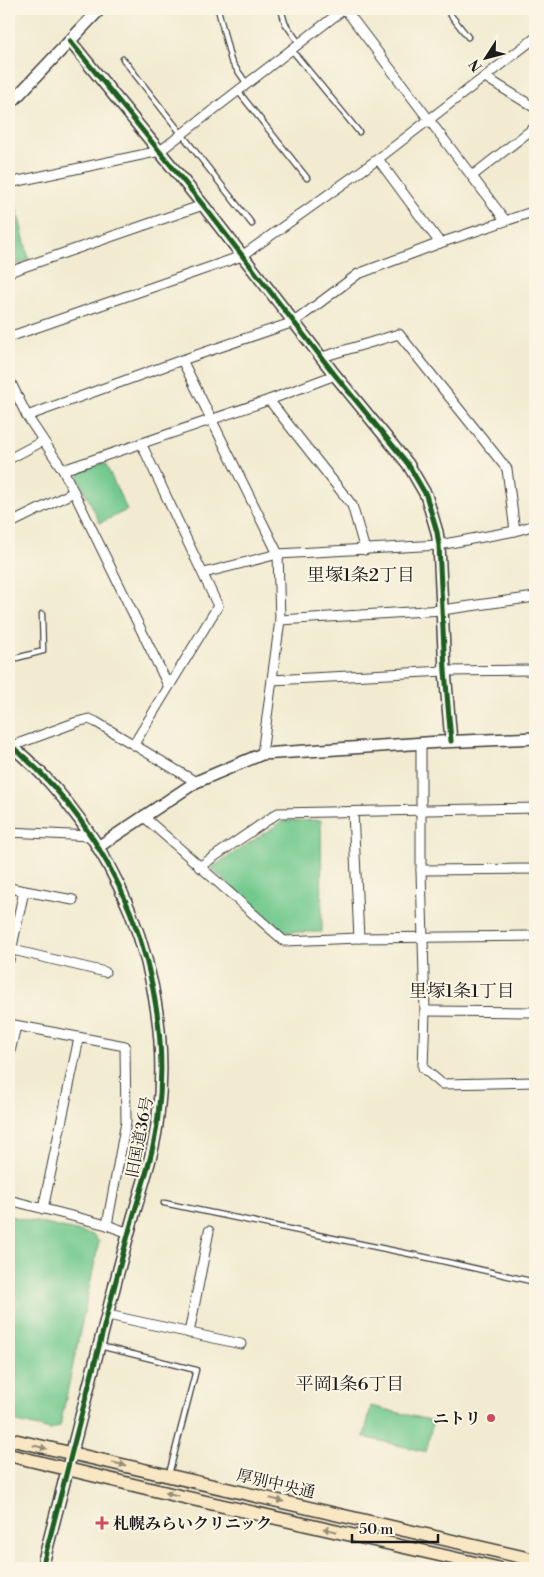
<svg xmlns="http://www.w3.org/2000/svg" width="544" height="1577" viewBox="0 0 544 1577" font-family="'Libre Bodoni','Noto Serif JP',serif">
<rect width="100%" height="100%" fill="#fcf5e5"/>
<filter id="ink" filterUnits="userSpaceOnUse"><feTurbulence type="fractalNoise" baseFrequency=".02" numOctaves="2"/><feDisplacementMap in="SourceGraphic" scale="10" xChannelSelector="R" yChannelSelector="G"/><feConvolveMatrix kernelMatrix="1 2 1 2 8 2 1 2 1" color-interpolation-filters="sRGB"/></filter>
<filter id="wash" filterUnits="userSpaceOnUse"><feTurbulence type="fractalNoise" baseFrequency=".0096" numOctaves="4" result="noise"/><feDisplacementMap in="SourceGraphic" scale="20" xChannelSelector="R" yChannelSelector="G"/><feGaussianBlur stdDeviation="1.12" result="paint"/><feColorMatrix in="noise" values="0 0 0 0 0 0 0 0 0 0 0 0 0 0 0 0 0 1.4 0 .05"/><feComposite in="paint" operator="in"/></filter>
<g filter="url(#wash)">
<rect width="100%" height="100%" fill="#f2ebd1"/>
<!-- green -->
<g fill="#72c98e" stroke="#477255">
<polygon points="13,193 29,260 9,267 9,194"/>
<polygon points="105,463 127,510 100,523 78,477 82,469"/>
<polygon points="321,820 322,932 280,932 211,868 283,821"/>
<polygon points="9,1216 94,1235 99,1242 60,1426 51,1430 9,1420"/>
<polygon points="371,1406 433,1421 426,1452 364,1437"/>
</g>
</g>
<g filter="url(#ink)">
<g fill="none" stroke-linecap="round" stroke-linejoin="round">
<!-- service casing -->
<g stroke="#3c3b37" stroke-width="7">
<g id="service">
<polyline points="218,9 231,61 247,84"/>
<polyline points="281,9 285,23 299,43"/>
<polyline points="446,9 468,37"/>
<polyline points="291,49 359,132"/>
<polyline points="123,59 252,224"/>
<polyline points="238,91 307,178"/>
<polyline points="9,660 43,651 42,614"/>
<polyline points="164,1203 429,1258 535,1282"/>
<polyline points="100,1346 196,1370 169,1474"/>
</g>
</g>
<!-- minor casing -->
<g stroke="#3c3b37" stroke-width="11">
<g id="minor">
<polyline points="345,9 505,220"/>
<polyline points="485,77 535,108"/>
<polyline points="378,159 440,243"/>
<polyline points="472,176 535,127"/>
<polyline points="9,183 160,151 344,9"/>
<polyline points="9,272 203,205"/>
<polyline points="9,337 242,256 378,159 535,38"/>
<polyline points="322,357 399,334 507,469 515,531"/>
<polyline points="182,360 278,554 280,620 262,754"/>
<polyline points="9,379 27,416 63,470 168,685"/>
<polyline points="269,400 352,505 365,550"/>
<polyline points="27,416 182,360 294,322 358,274 440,243 535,211"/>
<polyline points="9,459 43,441"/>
<polyline points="63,470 269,400 335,375"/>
<polyline points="9,524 74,492"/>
<polyline points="204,573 278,554 439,545 515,531 535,525"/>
<polyline points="280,620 442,610 535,597"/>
<polyline points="272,680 445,671 535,670"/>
<polyline points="421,743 421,870 425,1011 423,1068 442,1084 535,1082"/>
<polyline points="134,744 218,606 141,443"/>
<polyline points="12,746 77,722 89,719 96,722 196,782"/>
<polyline points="353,812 359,938"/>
<polyline points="143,816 284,941 359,938 535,936"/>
<polyline points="9,832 91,836"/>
<polyline points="199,867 278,813 535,808"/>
<polyline points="421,870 535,869"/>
<polyline points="9,888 73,900"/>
<polyline points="9,949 105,972"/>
<polyline points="9,960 24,891"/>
<polyline points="425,1011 535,1012"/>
<polyline points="9,1024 125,1046 126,1122 107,1225"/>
<polyline points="9,1056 16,1026"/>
<polyline points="9,1200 107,1225 129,1233"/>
<polyline points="43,1209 79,1038"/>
<polyline points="108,1315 241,1344"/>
<polyline points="189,1333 209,1231"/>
</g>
</g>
<!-- tertiary casing -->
<g stroke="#3c3b37" stroke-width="14">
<g id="tertiary">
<polyline points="70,41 203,205 335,375 408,464 426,495 437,532 439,545 445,671 451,741"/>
<polyline points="9,105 100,9"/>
<path d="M9,744C116,831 175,979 158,1116C155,1147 145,1177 136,1207C128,1234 121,1261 114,1288C90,1382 66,1475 42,1568"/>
<polyline points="98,847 196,782 262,754 440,742 535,738"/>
</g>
</g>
<!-- secondary casing -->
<g stroke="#3c3b37" stroke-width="15">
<g id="secondary">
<polyline points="9,1439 535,1560"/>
<polyline points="9,1455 175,1495 497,1568"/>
</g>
</g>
<!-- service -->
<use href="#service" stroke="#fff" stroke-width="4.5"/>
<!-- minor -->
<use href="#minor" stroke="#fff" stroke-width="9"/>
<!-- tertiary -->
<use href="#tertiary" stroke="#fff" stroke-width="11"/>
<!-- secondary -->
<use href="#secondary" stroke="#f9e7c3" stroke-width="12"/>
<!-- cycleway casing -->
<g stroke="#fcf5e5" stroke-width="8">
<g id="cycleway">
<polyline points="70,41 203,205 335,375 408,464 426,495 437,532 439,545 445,671 451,741"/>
<path d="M9,744C116,831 175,979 158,1116C155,1147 145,1177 136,1207C128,1234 121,1261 114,1288C90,1382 66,1475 42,1568"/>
</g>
</g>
<!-- cycleway -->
<use href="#cycleway" stroke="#1b5e20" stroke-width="5"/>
</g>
<!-- one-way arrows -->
<defs><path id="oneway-solid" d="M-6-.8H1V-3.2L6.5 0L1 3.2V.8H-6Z" transform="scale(1.25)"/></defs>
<g fill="#968c78">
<use href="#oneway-solid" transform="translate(40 1447) rotate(14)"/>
<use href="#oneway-solid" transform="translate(119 1464) rotate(13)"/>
<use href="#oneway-solid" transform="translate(172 1494) rotate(-166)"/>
<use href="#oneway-solid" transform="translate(277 1500) rotate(13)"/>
<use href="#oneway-solid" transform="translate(330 1530) rotate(-167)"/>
</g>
</g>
<!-- markers -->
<g fill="#d1495b" stroke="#fcf5e5" stroke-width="2">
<circle cx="491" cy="1418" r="5"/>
<path d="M99.5 1515.5h5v5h5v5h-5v5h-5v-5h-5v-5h5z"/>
</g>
<g text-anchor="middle" stroke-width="4" stroke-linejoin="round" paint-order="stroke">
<!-- street labels -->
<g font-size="16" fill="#1c1c1c" stroke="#fcf5e5">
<text transform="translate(139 1137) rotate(-79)" y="6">旧国道36号</text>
<text transform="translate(276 1483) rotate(13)" y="6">厚別中央通</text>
</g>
<!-- poi labels -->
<g font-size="16" font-weight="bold" fill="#1c1c1c" stroke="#fcf5e5" text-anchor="end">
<text x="481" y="1424">ニトリ</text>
<text x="113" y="1529" text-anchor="start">札幌みらいクリニック</text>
</g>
<!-- neighbourhood labels -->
<g font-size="18" fill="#1c1c1c" stroke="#fcf5e5">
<text x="361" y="581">里塚1条2丁目</text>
<text x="462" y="997">里塚1条1丁目</text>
<text x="350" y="1390">平岡1条6丁目</text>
</g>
</g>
<!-- margin -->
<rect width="544" height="1577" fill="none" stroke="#fcf5e5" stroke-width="30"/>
<!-- north arrow -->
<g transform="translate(486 58) rotate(234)" stroke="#fcf5e5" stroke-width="4" paint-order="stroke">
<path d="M0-4L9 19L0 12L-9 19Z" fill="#1c1c1c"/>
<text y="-8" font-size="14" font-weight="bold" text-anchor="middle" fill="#1c1c1c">N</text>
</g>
<!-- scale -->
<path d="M352 1534v8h86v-8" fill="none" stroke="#1c1c1c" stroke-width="2.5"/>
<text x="359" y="1534" font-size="15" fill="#1c1c1c" stroke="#fcf5e5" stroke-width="4" paint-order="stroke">50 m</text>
</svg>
